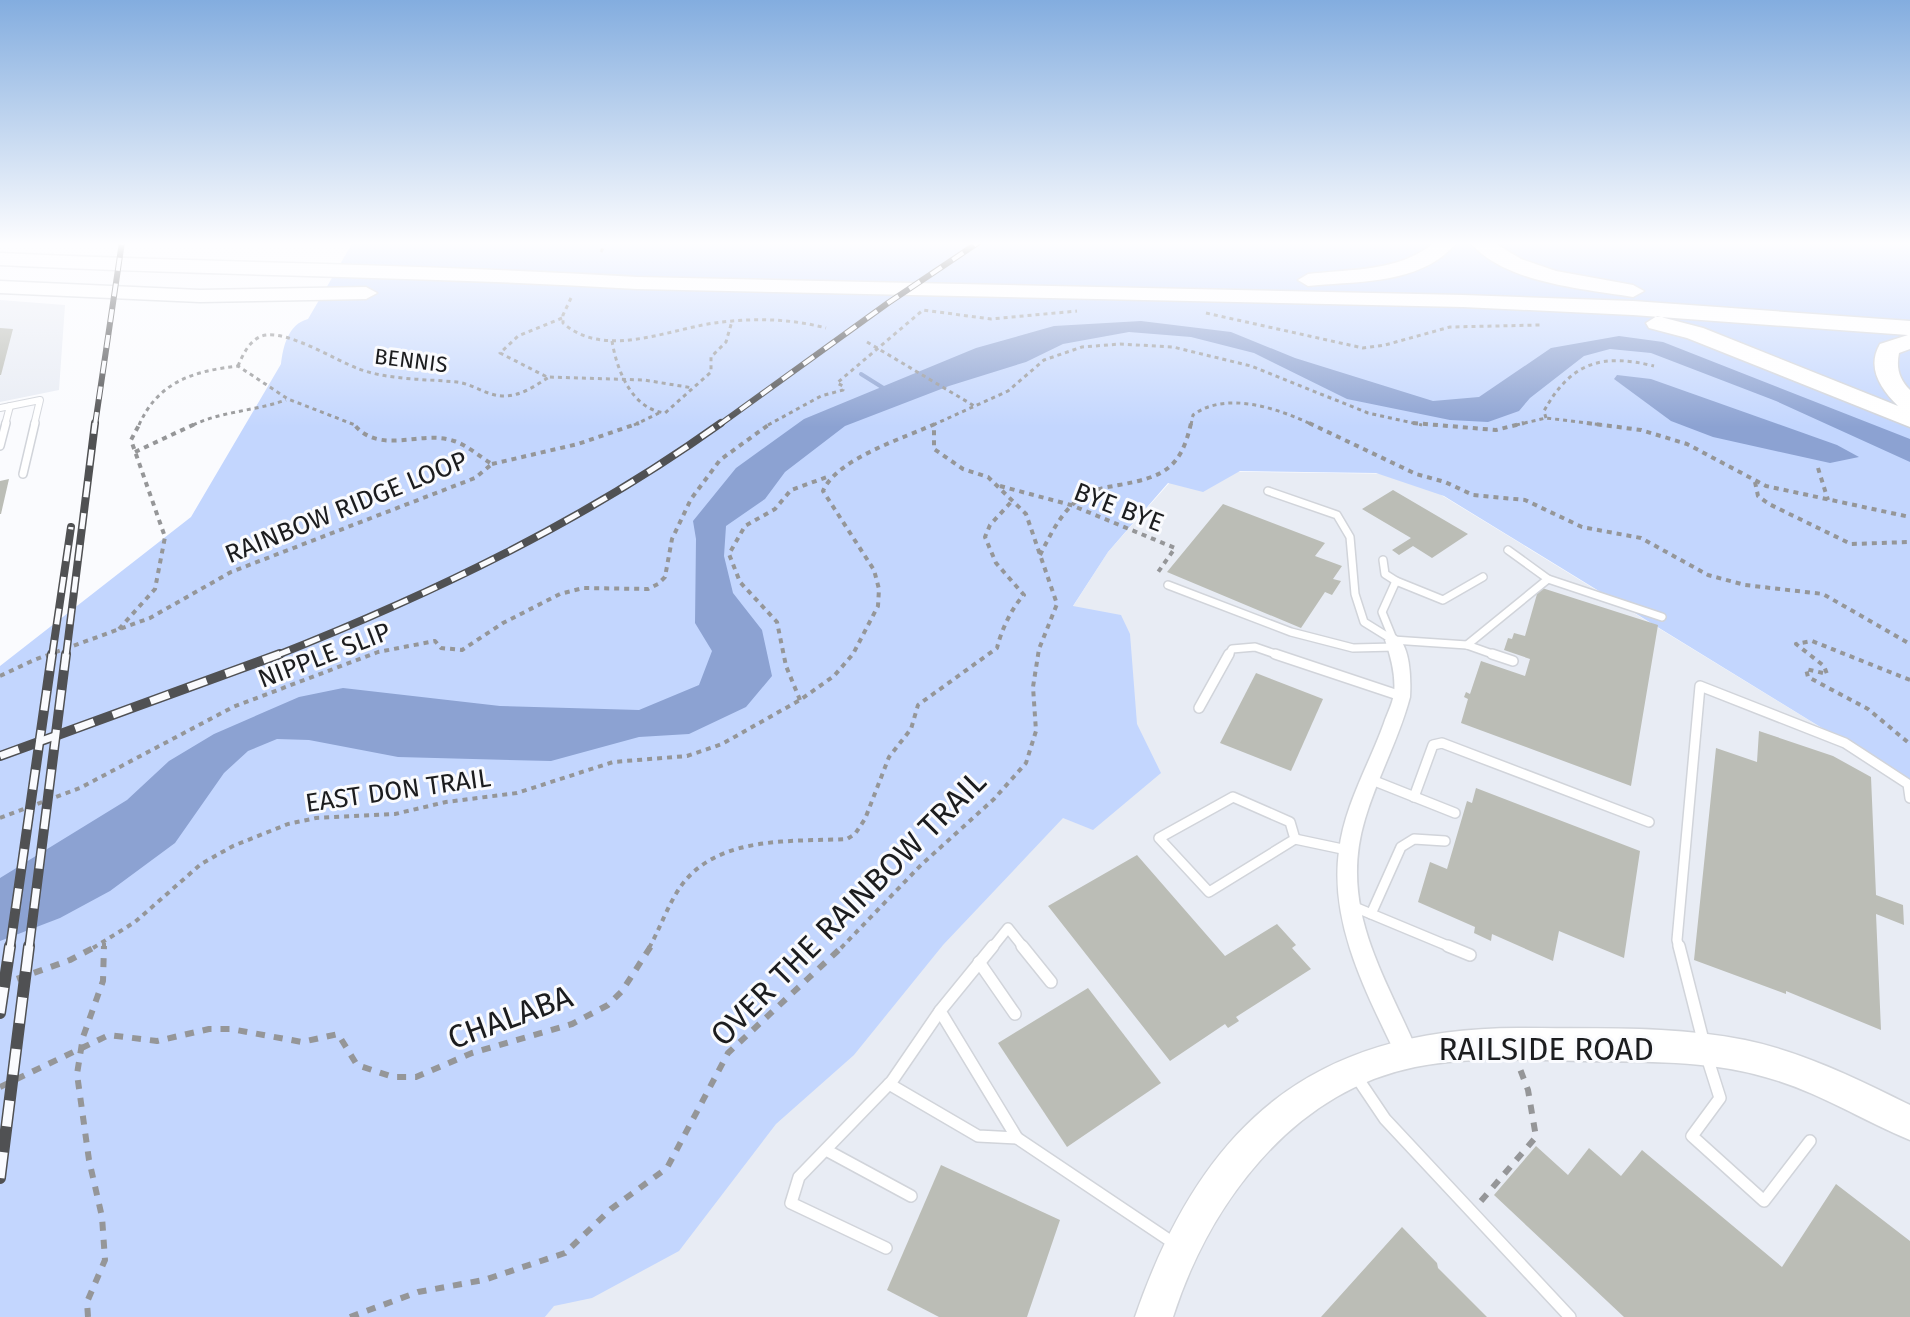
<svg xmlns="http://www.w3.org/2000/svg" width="1910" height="1317" viewBox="0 0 1910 1317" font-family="'Fira Sans',sans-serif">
<rect width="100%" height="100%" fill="#fafbfe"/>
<!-- built -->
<g fill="#e8ecf4">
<polygon points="0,300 65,305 59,390 0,402"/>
<polygon points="1180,471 1407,474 1910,782 1910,1317 545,1317 1070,611 1108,552"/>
</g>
<!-- green -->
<path fill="#c3d6fe" d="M353,242H1910V782L1444,496L1376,473L1240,471L1203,492L1168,483L1108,552L1073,606L1121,615L1130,634L1137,724L1161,773L1093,830L1063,818L943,945L854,1055L776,1124L679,1251L592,1298L554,1306L545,1317H0V666L191,517L281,364C283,347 288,324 308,319Z"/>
<!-- water -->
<g fill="#8ca2d2">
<polygon points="1141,321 1231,332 1295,358 1433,401 1479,397 1551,348 1619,336 1663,342 1910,439 1910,462 1776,401 1651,353 1610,349 1584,356 1530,398 1519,411 1488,422 1450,420 1347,399 1254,353 1191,337 1129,332 1063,344 1026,362 949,386 845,426 785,472 765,499 726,526 724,556 733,593 762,630 772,676 746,707 689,734 639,737 551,761 398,757 309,740 277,739 248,751 224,773 175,843 110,891 60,918 0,941 0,878 127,800 169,761 214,734 299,697 343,688 500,706 639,710 699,685 712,651 695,623 696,539 693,521 736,468 804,419 976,348 1054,326"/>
<polygon points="1617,375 1651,379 1837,445 1859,457 1830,463 1713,437 1671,421 1614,379"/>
</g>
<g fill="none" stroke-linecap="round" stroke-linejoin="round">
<!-- stream -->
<polyline stroke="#8ca2d2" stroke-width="4" points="861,374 885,389"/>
</g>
<!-- building -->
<g fill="#bbbdb6">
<polygon points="0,328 13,329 1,375 0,375"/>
<polygon points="9,479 1,514 0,514 0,481"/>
<polygon points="1393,490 1468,534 1432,558 1413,546 1399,555 1392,550 1411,538 1362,509"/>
<polygon points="1223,504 1325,543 1315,556 1342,566 1333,579 1341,581 1332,595 1325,592 1301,628 1167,572"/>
<polygon points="1539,587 1658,625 1631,786 1461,723 1468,699 1464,697 1466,692 1470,694 1481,661 1525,676 1530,659 1504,650 1508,638 1512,639 1514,633 1525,636"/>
<polygon points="1256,673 1323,699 1291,771 1220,743"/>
<polygon points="1759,731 1833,756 1871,777 1876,895 1903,905 1904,925 1876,914 1881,1030 1786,991 1786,994 1694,960 1716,748 1757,762"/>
<polygon points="1476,788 1640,851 1624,958 1559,931 1553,961 1492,934 1491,941 1474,933 1475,927 1418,902 1430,862 1447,869 1467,801 1472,803"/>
<polygon points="1137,855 1225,956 1277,924 1296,945 1292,948 1311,969 1236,1017 1239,1021 1228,1028 1225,1024 1170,1061 1048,906"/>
<polygon points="1088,988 1161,1083 1067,1147 998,1043"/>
<polygon points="1536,1146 1568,1175 1589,1148 1621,1176 1642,1150 1782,1267 1836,1184 1910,1241 1910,1317 1624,1317 1494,1195"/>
<polygon points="941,1165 1060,1220 1027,1317 939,1317 887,1290"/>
<polygon points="1402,1227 1437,1263 1438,1268 1487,1317 1321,1317"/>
</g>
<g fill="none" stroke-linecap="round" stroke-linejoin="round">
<!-- lane-far3 casing -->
<g stroke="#d1d4da" stroke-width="8">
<g id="lane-far3">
<polyline points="0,408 40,400 34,425"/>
<polyline points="5,425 10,406"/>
</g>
</g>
<!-- lane-far2 casing -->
<g stroke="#d1d4da" stroke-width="10">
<g id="lane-far2">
<polyline points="0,446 6,423"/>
<polyline points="23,474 35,423"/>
<polyline points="1268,491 1337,515 1350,537 1355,594 1364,622 1393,640 1467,645 1498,656"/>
<polyline points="1383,560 1385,574 1396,581"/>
<polyline points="1548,579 1662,617"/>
<polyline points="1168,585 1291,632 1353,648 1395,647"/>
<polyline points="1393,639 1382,612 1396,581 1443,600 1483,577"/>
<polyline points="1467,645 1548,579 1508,550"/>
<polyline points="1228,656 1232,649 1255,647 1281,656"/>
</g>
</g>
<!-- lane-far1 casing -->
<g stroke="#d1d4da" stroke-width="12">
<g id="lane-far1">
<polyline points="1275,654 1401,696"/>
<polyline points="1492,654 1513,661"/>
<polyline points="1199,708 1229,654"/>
<polyline points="1372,780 1455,813"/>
<polygon points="1233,797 1290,822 1295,839 1209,892 1159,838"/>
<polyline points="1414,797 1433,745 1442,743 1649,822"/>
<polyline points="1295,839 1347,850"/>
<polyline points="1352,906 1453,948"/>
<polyline points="1371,914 1401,847 1414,839 1445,841"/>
<polyline points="992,948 1008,928 1024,948"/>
<polyline points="1679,948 1677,940 1700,686 1845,743 1908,784 1910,798"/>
</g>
</g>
<!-- lane casing -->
<g stroke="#d1d4da" stroke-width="14">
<g id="lane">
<polyline points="993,946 940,1011 1017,1138 1175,1244"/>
<polyline points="1022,946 1051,982"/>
<polyline points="1448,946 1470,955"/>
<polyline points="1679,946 1704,1044"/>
<polyline points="979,962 1015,1014"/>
<polyline points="1707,1057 1720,1098 1692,1136 1764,1201 1810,1141"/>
<polyline points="1356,1076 1385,1119 1570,1317"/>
<polyline points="889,1084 978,1136 1017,1138"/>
<polyline points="826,1150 911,1196"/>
<polyline points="886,1248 791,1203 799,1177 892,1081 940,1011"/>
</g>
</g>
<!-- street casing -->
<g stroke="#d1d4da" stroke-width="3">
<path id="street" d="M1393,634C1411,642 1411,680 1410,697C1399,739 1377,778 1365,819C1338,908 1385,975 1418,1053L1415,1061L1407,1064L1399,1061C1368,996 1329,925 1339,851C1344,806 1369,765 1384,723C1387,714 1392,705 1394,694C1396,676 1391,657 1385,640Z"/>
</g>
<!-- secondary casing -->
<g stroke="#d1d4da" stroke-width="3">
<path id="secondary" d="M1519,1028C1594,1029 1672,1025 1745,1040C1803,1052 1857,1079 1910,1105V1140C1861,1120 1817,1091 1765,1077C1707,1060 1645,1062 1584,1061C1528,1060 1471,1056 1415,1067C1292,1092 1209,1204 1173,1317H1135C1201,1125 1312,1028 1519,1028Z"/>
</g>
<!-- highway casing -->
<g stroke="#d1d4da" stroke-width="3">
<g id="highway">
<path d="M1435,242H1457C1423,285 1356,281 1308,286L1298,280L1308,274C1351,269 1400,272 1435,242Z"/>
<path d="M1470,242H1493L1521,259L1556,271L1633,285L1644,291L1633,297C1584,289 1503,283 1470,242Z"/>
<path d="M0,253C212,263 425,264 637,277L1463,295L1633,301L1910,321V349L1899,353C1896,368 1899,379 1910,390V427L1687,338L1649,328L1646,323L1657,316L1703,328L1898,406C1881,389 1866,368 1880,344L1908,335L1633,315L1463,307L637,289C425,276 212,276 0,265Z"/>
<polygon points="0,281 200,290 366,287 377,293 366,299 200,302 0,293"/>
</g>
</g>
<!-- path-far2 -->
<g stroke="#959698" stroke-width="3" stroke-dasharray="4 4" stroke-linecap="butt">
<polyline points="601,252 606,242"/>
<path d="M571,298L563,315V323C606,361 672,327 722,322C757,318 792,319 826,328"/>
<polyline points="1206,313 1363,348 1385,345 1450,327 1540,325"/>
<polyline points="562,318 518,336 500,353 547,377 644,380 693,388"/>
<path d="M612,341C617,371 632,409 665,413L711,372V357L726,342L732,321"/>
<polyline points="867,342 976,407"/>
<path d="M238,366C243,354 251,337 266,335C291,332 335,360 359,369C389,380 425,379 457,382C473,384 487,396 504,396C521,396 535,386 549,377"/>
<path d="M1546,418L1544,411C1571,362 1602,353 1654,366"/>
<path d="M139,425C158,382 193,371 238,366L288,399L355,425"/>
<path d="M193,425C223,411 255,411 286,400"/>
<polyline points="634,425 659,413"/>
<polyline points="768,425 821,396 843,390 843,386 837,383 923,310 991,319 1077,311"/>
<polyline points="933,425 1008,391 1044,360 1082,347 1120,344 1173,347 1251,366 1368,413 1422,425"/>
<path d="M1191,425L1193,415C1227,390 1279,409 1313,425"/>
<polyline points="1516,425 1546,418 1603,425"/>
</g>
<!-- path-far1 -->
<g stroke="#959698" stroke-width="4" stroke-dasharray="5 5" stroke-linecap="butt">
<polyline points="1309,423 1416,474 1445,482 1473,495 1525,500 1582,527 1641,538 1708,575 1745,585 1823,594 1910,644"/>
<polyline points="1413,423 1496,430 1524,423"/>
<polyline points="1587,423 1641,430 1687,444 1766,486 1910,517"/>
<polyline points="135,452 197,423"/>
<polyline points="492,464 578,444 639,423"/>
<polyline points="1818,468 1828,500"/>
<polyline points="1755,482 1758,496 1769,504 1851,544 1910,542"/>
<polyline points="1000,486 1071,505 1175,548 1156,575"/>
<path d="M1040,555C1052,532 1064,505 1089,493C1098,488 1109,487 1119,485C1163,477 1181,469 1191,423"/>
<polyline points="119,629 155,589 165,537 131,440 140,423"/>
<path d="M0,676L34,660L150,618L231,572L475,478L492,464C480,457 467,445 454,441C421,429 379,457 353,423"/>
<polyline points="1910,680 1812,641 1796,644 1824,666 1827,674 1806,669 1808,677 1868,709 1910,744"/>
<polyline points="800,700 786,666 777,622 740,582 729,554 745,526 775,509 791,490 827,477"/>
<polyline points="0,818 80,788 233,707 378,652 435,641 441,648 462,650 503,623 560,594 583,588 648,589 658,584 665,577 672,539 691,499 720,460 771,423"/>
<path d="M93,948L135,922L201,864L233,846L288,824L316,818L395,814L446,802L517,793L613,762L687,756L722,744L800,700L834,676L853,654L878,606L879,589L874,570L823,491C837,458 905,438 937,423"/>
<polyline points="104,948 104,942"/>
<path d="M649,948C661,927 669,901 684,882C722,835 794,842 847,839L855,834L865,819L889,757L911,729L918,705L997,648C1001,631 1012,607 1024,595L996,563L985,537L990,525L1012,501"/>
<polyline points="841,948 921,865 994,799 1026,763 1036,731 1033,687 1039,649 1057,604 1026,514 988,477 963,469 934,449 934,427"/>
</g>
<!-- path -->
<g stroke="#959698" stroke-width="6" stroke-dasharray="9 9" stroke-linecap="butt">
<polyline points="0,985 70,960 97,946"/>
<polyline points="0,1087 109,1035 157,1041 209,1029 231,1029 302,1042 338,1034 357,1065 393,1077 416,1077 472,1053 572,1024 608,1005 622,991 651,946"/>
<polyline points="1481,1201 1536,1137 1528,1090 1520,1069"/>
<polyline points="88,1317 87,1302 105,1260 102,1217 89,1160 77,1074 83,1037 103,981 104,946"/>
<polyline points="350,1317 418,1292 484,1280 565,1253 611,1209 667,1168 728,1053 843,946"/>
</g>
<!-- lane-far3 -->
<use href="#lane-far3" stroke="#fff" stroke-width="6"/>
<!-- lane-far2 -->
<use href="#lane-far2" stroke="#fff" stroke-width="7"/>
<!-- lane-far1 -->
<use href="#lane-far1" stroke="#fff" stroke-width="9"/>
<!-- lane -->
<use href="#lane" stroke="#fff" stroke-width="11"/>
<!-- street -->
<use href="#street" fill="#fff" fill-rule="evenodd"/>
<!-- secondary -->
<use href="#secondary" fill="#fff" fill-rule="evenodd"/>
<!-- highway -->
<use href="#highway" fill="#fff" fill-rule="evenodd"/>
<!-- rail-far3 casing -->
<g stroke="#505153" stroke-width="6">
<g id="rail-far3">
<polyline points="95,425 122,242"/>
<polyline points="719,425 888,303 979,242"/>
</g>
</g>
<!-- rail-far2 casing -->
<g stroke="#505153" stroke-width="8">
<g id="rail-far2">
<polyline points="52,656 71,527"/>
<polyline points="66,656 95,423"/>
<path d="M275,656C432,594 584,521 721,423"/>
</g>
</g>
<!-- rail-far1 casing -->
<g stroke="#505153" stroke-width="10">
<g id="rail-far1">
<polyline points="0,756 280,654"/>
<polyline points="10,948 52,654"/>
<polyline points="29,948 66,654"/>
</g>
</g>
<!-- rail casing -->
<g stroke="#505153" stroke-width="12">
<g id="rail">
<polyline points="0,1013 10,946"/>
<polyline points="0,1178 29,946"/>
</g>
</g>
<!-- rail-far3 -->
<use href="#rail-far3" stroke="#fafbfe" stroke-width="4" stroke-dasharray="13" stroke-linecap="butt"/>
<!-- rail-far2 -->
<use href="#rail-far2" stroke="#fafbfe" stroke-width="5" stroke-dasharray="16" stroke-linecap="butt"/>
<!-- rail-far1 -->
<use href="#rail-far1" stroke="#fafbfe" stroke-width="7" stroke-dasharray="20" stroke-linecap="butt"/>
<!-- rail -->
<use href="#rail" stroke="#fafbfe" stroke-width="9" stroke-dasharray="26" stroke-linecap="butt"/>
</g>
<!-- sky -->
<linearGradient id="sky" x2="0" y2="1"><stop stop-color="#83addf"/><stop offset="0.57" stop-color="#fdfdff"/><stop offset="1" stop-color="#fdfdff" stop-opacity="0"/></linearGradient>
<rect width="1910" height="427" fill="url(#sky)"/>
<g text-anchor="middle" stroke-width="6" stroke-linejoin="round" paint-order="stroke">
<!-- far-street labels -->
<g font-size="22" fill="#1c1d1f" stroke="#fafbfe">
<text transform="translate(411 360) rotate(7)" y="8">BENNIS</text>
</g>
<!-- street labels -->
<g font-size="26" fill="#1c1d1f" stroke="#fafbfe">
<text transform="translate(346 507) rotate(-22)" y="9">RAINBOW RIDGE LOOP</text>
<text transform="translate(1119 507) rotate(21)" y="9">BYE BYE</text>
<text transform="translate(324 655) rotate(-21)" y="9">NIPPLE SLIP</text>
<text transform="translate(398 790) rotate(-8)" y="9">EAST DON TRAIL</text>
</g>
<!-- near-street labels -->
<g font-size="32" fill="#1c1d1f" stroke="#fafbfe">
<text transform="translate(848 908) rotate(-45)" y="11">OVER THE RAINBOW TRAIL</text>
<text transform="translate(510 1017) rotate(-20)" y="11">CHALABA</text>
<text x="1546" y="1060">RAILSIDE ROAD</text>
</g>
</g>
</svg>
